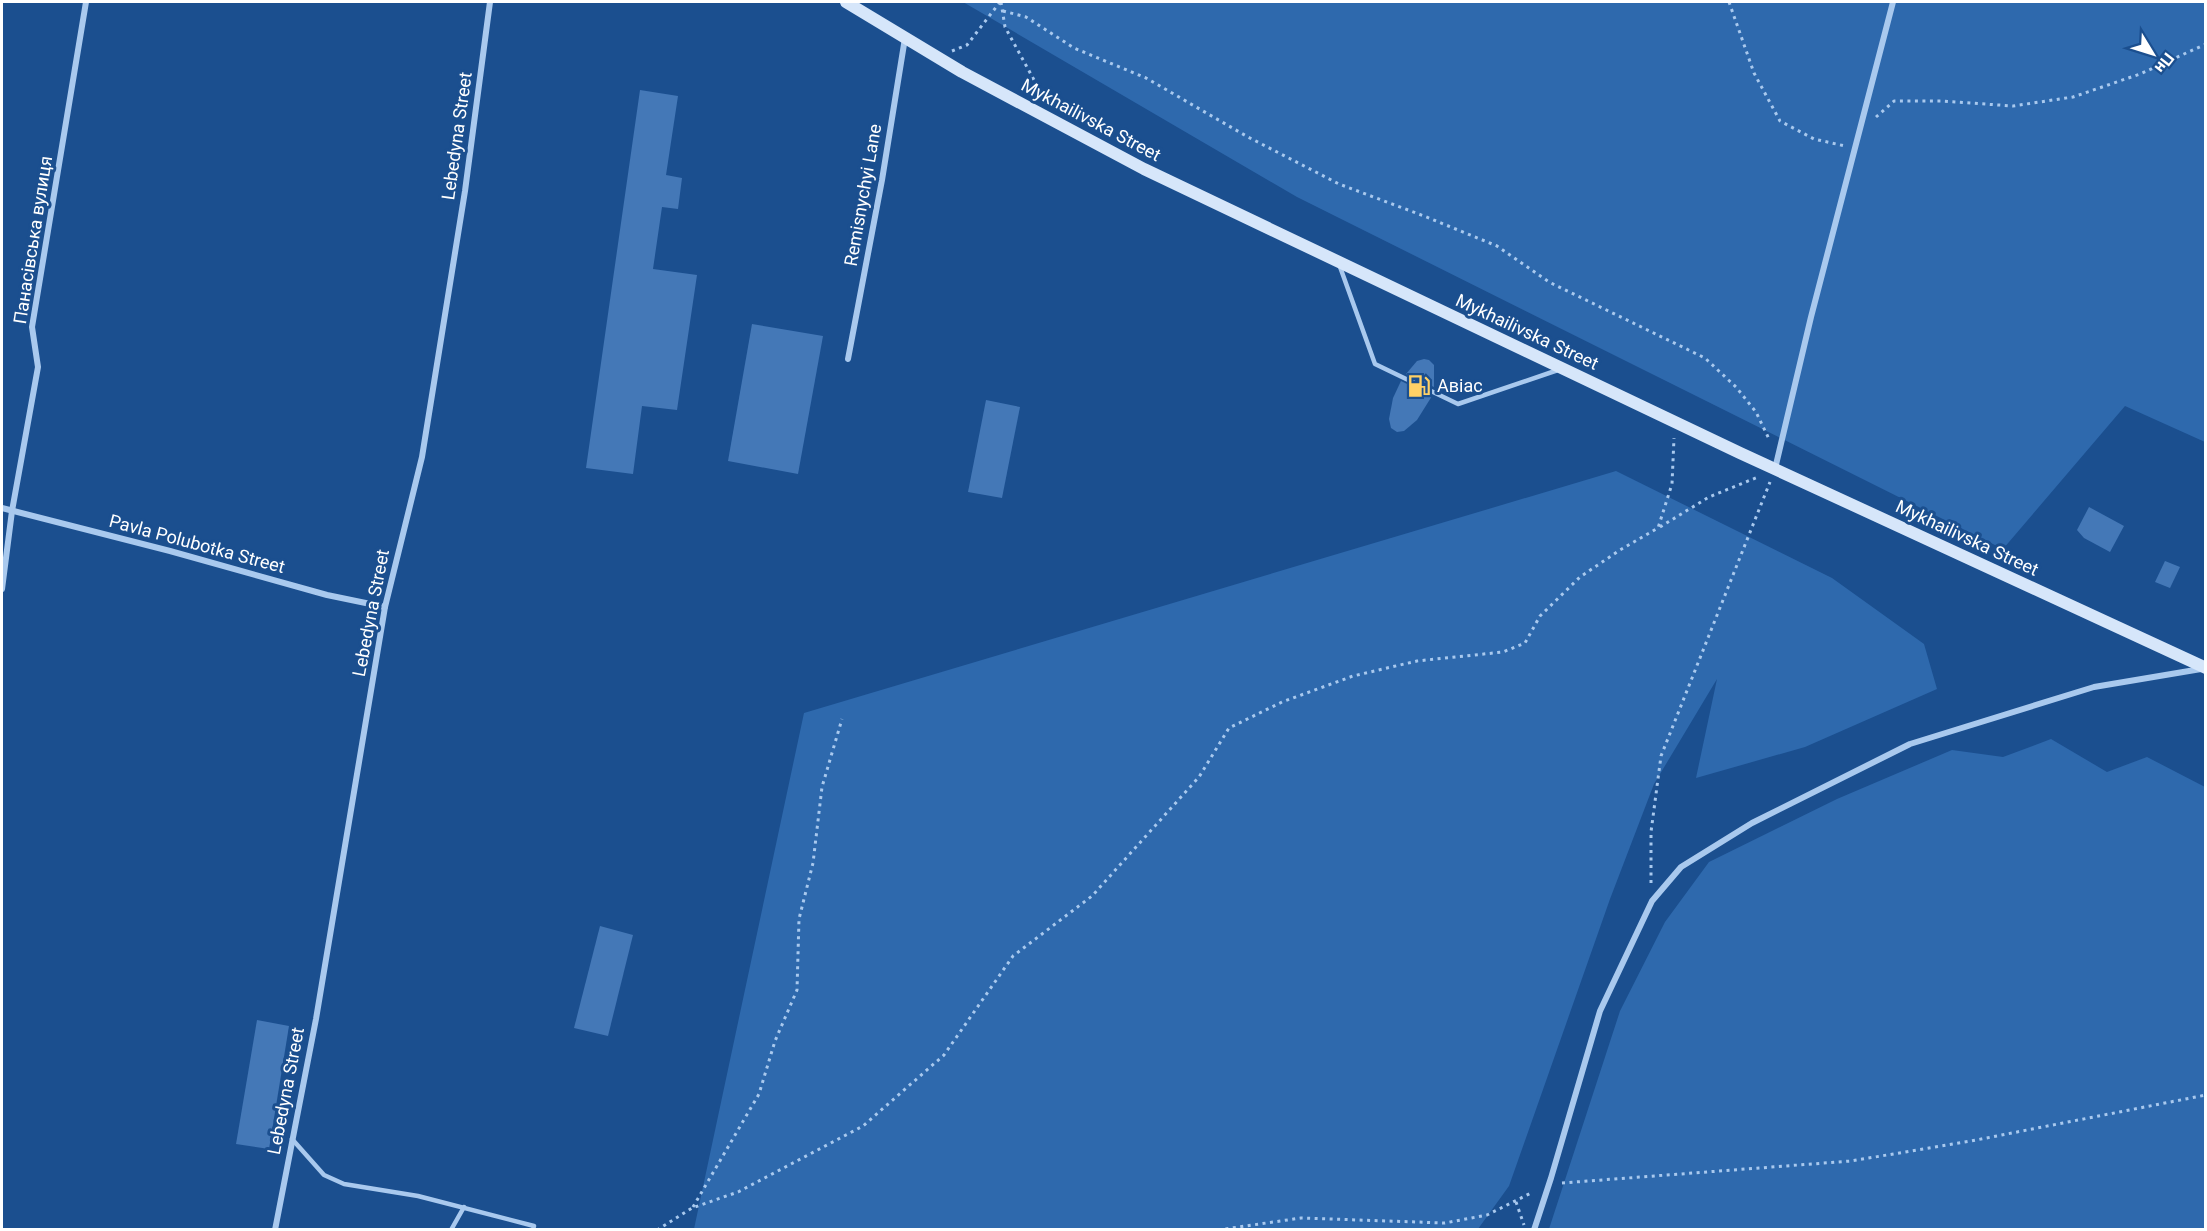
<svg xmlns="http://www.w3.org/2000/svg" width="2207" height="1231" viewBox="0 0 2207 1231" font-family="Roboto,sans-serif">
<rect width="100%" height="100%" fill="#1b4f8f"/>
<!-- green -->
<g fill="#2e69ad">
<polygon points="963,2 2205,2 2205,442 2125,406 2003,549 1297,197"/>
<polygon points="1616,471 1832,578 1924,644 1937,689 1805,747 1696,778 1717,679 1654,784 1610,899 1509,1186 1478,1229 694,1229 804,713"/>
<polygon points="2051,739 2107,772 2147,757 2205,787 2205,1229 1549,1229 1620,1011 1665,922 1709,862 1837,799 1952,750 2003,757"/>
</g>
<!-- building -->
<g fill="#4478b7">
<polygon points="640,90 678,96 666,175 682,178 678,209 662,207 653,269 697,275 677,410 642,406 633,474 586,468"/>
<polygon points="752,324 823,336 798,474 728,461"/>
<polygon points="1424,359 1429,360 1434,365 1434,387 1406,374 1417,361"/>
<polygon points="1401,381 1432,396 1417,420 1404,431 1397,432 1391,428 1389,419 1393,398"/>
<polygon points="986,400 1020,407 1002,498 968,492"/>
<polygon points="2089,507 2124,526 2110,552 2084,538 2077,530"/>
<polygon points="2165,561 2180,567 2170,588 2155,582"/>
<polygon points="600,926 633,935 608,1036 574,1028"/>
<polygon points="257,1020 289,1026 269,1149 236,1144"/>
</g>
<g fill="none" stroke-linecap="round" stroke-linejoin="round">
<!-- path -->
<g stroke="#a9c9ee" stroke-width="3" stroke-dasharray="3 4.5" stroke-linecap="butt">
<polyline points="1001,2 1005,27 1045,100"/>
<polyline points="1729,2 1754,73 1780,121 1814,139 1845,146"/>
<polyline points="1003,11 1026,17 1074,48 1146,78 1248,137 1339,184 1424,216 1497,246 1549,282 1705,358 1736,387 1756,412 1770,441"/>
<polyline points="952,51 967,45 1000,2"/>
<polyline points="1876,117 1894,101 1941,101 2013,106 2073,97 2140,74 2206,44"/>
<polyline points="1660,527 1709,497 1758,477"/>
<polyline points="1651,883 1651,832 1661,756 1770,482"/>
<polyline points="1562,1183 1851,1161 1971,1141 2206,1095"/>
<polyline points="1516,1202 1524,1225"/>
<polyline points="693,1207 759,1094 775,1041 797,990 799,919 813,863 822,787 842,719"/>
<polyline points="657,1230 692,1208 738,1192 863,1126 944,1055 1013,956 1092,896 1199,777 1229,728 1282,702 1353,676 1417,661 1503,652 1525,643 1540,616 1580,577 1620,550 1658,528 1672,484 1674,438"/>
<polyline points="1218,1230 1301,1218 1445,1223 1487,1215 1533,1192"/>
</g>
<!-- service -->
<g stroke="#a9c9ee" stroke-width="4.5">
<polyline points="1339,264 1375,364 1458,404 1558,370"/>
<polyline points="292,1139 324,1175 344,1184 418,1196 534,1226 533,1230"/>
<polyline points="451,1230 464,1207"/>
</g>
<!-- minor -->
<g stroke="#a9c9ee" stroke-width="6">
<polyline points="848,359 882,180 905,38"/>
<polyline points="1775,469 1811,317 1893,2"/>
<polyline points="2,508 170,551 327,595 385,607"/>
<polyline points="2,589 12,511 38,367 32,327 86,2"/>
<polyline points="275,1230 316,1019 385,607 422,457 465,191 490,2"/>
<polyline points="1534,1230 1551,1178 1600,1011 1652,901 1681,867 1752,823 1910,744 2094,687 2201,669"/>
</g>
<!-- secondary -->
<polyline stroke="#d6e6fa" stroke-width="12" points="846,2 962,72 1144,169 1740,453 2206,668"/>
</g>
<!-- icons -->
<defs>
<g id="fuel-bare" transform="scale(1.8)"><path d="M-5.5-6h7V0h2V4h1.3V-2.5L3-4.5l.8-.8L6-3V5H2.5V1h-1V6h-7ZM-4.2-4.7v3.2H.2V-4.7Z" fill="#ffd166" stroke="#1b4f8f" stroke-width="2.5" paint-order="stroke"/></g>
</defs>
<g fill-rule="evenodd">
<use href="#fuel-bare" x="1419" y="386"/>
</g>
<g text-anchor="middle" stroke-width="6" stroke-linejoin="round" paint-order="stroke">
<!-- street labels -->
<g font-size="18" fill="#fff" stroke="#1b4f8f">
<text transform="translate(1091 120) rotate(28)" y="6">Mykhailivska Street</text>
<text transform="translate(457 136) rotate(-82)" y="6">Lebedyna Street</text>
<text transform="translate(863 195) rotate(-80)" y="6">Remisnychyi Lane</text>
<text transform="translate(33 240) rotate(-81)" y="6">Панасівська вулиця</text>
<text transform="translate(1527 332) rotate(25)" y="6">Mykhailivska Street</text>
<text transform="translate(1967 538) rotate(25)" y="6">Mykhailivska Street</text>
<text transform="translate(197 544) rotate(15)" y="6">Pavla Polubotka Street</text>
<text transform="translate(371 613) rotate(-79)" y="6">Lebedyna Street</text>
<text transform="translate(286 1091) rotate(-79)" y="6">Lebedyna Street</text>
</g>
<!-- poi labels -->
<g font-size="18" fill="#fff" stroke="#1b4f8f" text-anchor="start">
<text x="1437" y="392">Авіас</text>
</g>
</g>
<!-- border -->
<rect width="2207" height="1231" fill="none" stroke="#ffffff" stroke-width="6"/>
<!-- north arrow -->
<g transform="translate(2153 54) rotate(128)" stroke="#1b4f8f" stroke-width="4.5" paint-order="stroke">
<path d="M0-4.5L10 22L0 15L-10 22Z" fill="#ffffff"/>
<text y="-9" font-size="16" font-weight="bold" text-anchor="middle" fill="#ffffff">Пн</text>
</g>
</svg>
